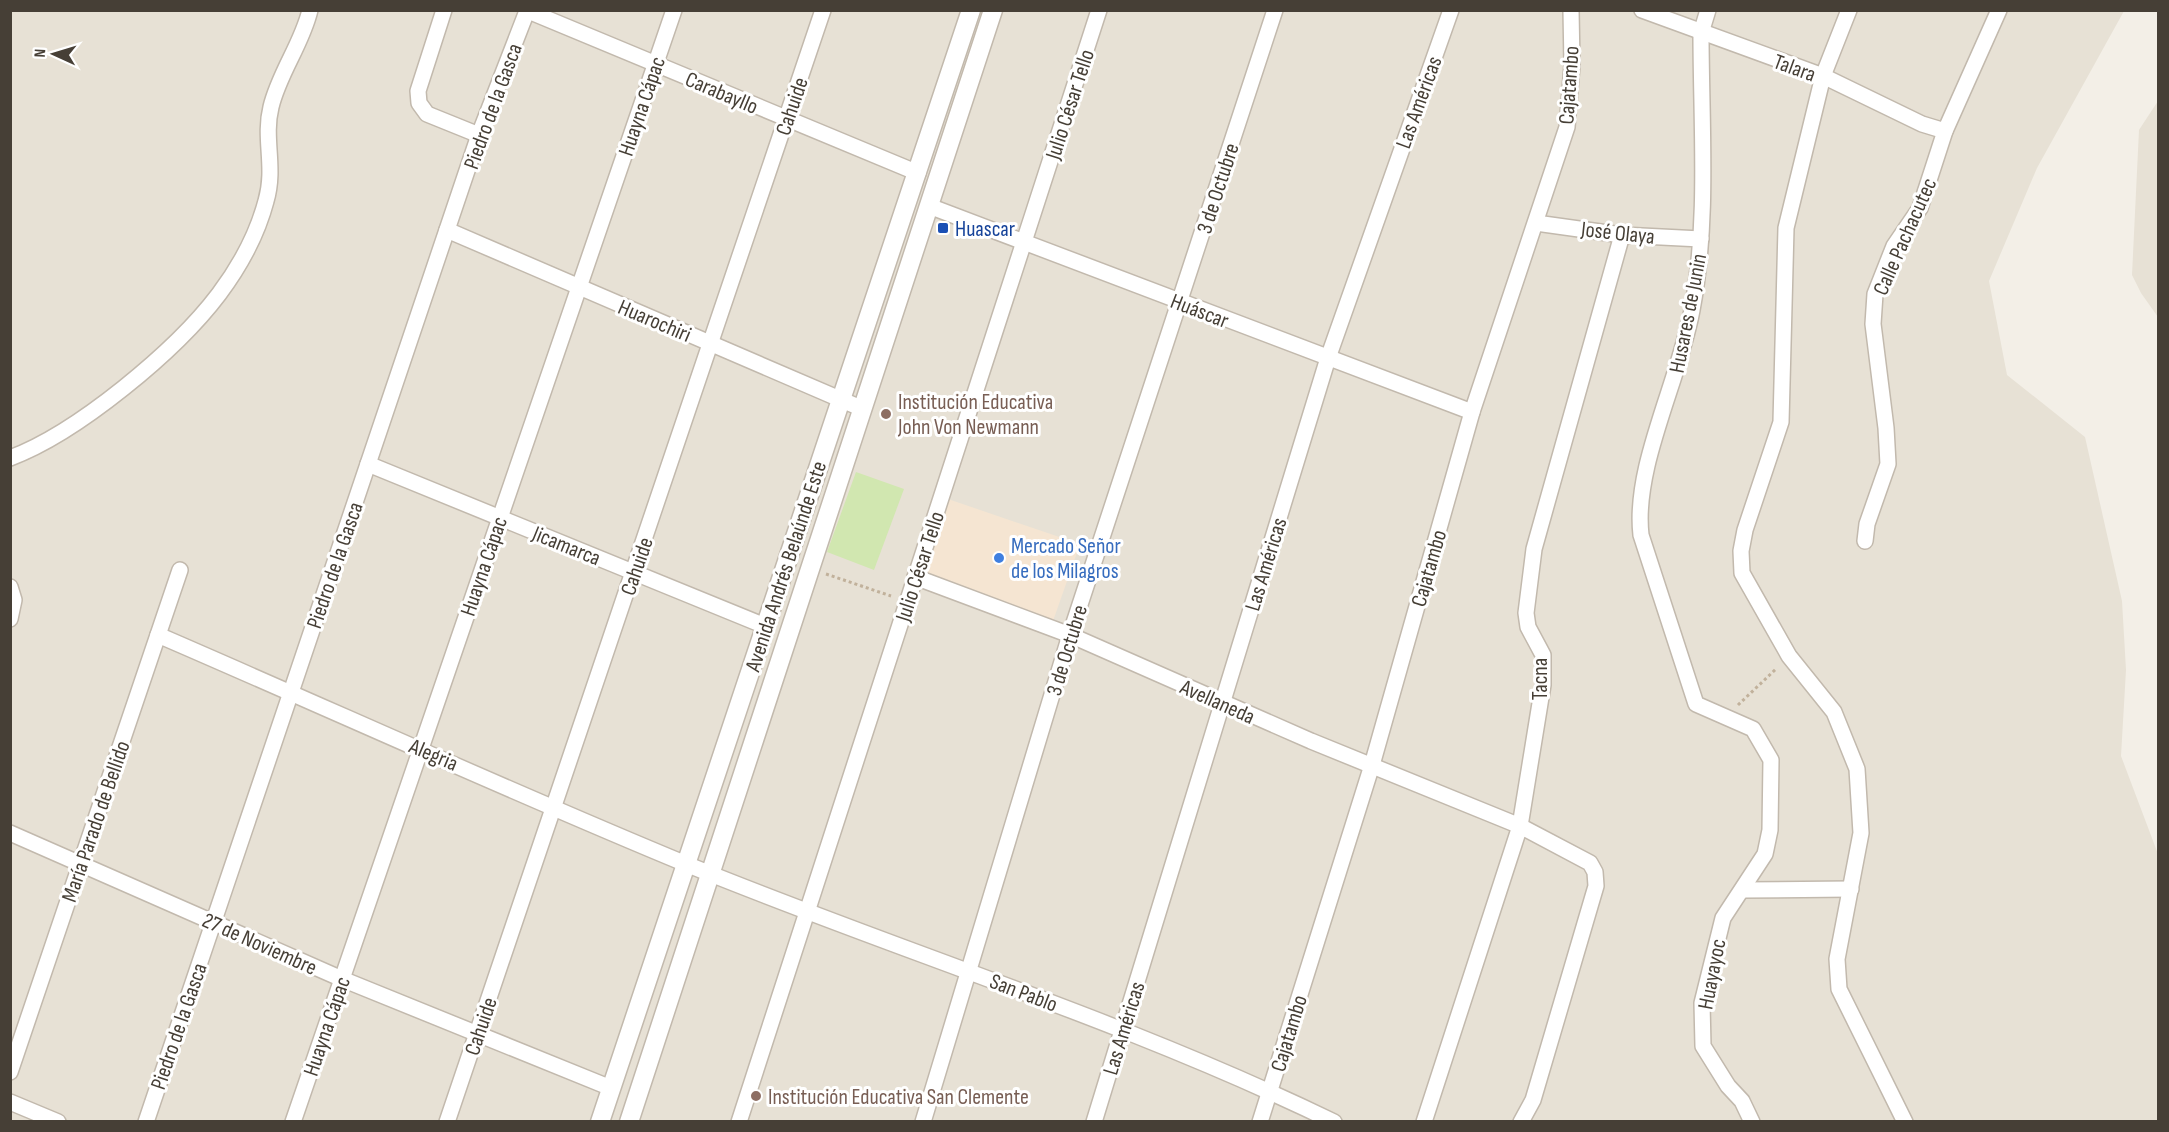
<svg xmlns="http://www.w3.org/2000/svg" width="2169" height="1132" viewBox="0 0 2169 1132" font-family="'Sofia Sans Condensed',sans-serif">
<rect width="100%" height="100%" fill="#f3efe7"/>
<!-- residential -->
<g fill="#e7e1d5">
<polygon points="10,11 2124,11 2037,168 1989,281 2007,375 2085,437 2122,601 2126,670 2121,756 2158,854 2158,1121 11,1121"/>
<polygon points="2158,101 2158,317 2141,293 2132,275 2139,130"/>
</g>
<!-- commercial -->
<polygon fill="#f5e5d2" points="942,497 1080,544 1053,621 919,571"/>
<!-- green -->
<polygon fill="#d1e7b0" points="856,472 904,489 874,570 827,552"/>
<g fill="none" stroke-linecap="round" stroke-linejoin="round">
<!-- minor casing -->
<g stroke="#c2b9ad" stroke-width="18">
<g id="minor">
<polyline points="444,10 418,91 419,103 427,114 479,135"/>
<polyline points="526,10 918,173"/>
<polyline points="1642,10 1823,76 1922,124 1945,131"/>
<path d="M1708,10L1701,33C1701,125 1709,220 1692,310C1679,381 1633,467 1641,535L1696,704L1753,729L1771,760L1770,830L1765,854L1723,918L1702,1003L1703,1046L1728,1086L1742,1101L1752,1122"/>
<polyline points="1849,10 1823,76 1786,228 1781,422 1745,530 1741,551 1742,573 1789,656 1834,712 1857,769 1861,833 1837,959 1839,989 1905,1122"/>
<polyline points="929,206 1472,412"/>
<polyline points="1536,223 1622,235 1701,239"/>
<polyline points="447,230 863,409"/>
<path d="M10,458C77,433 176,351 219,294C240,266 257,235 266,201C276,167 263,139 271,107C279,73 302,44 310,10"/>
<polyline points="368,464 765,626"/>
<polyline points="1865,541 1867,524 1888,464 1886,428 1873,324 1875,294 1894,246 1920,208 1945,131 1999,10"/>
<polyline points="915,577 1070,635 1311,741 1520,826 1590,863 1595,872 1596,886 1533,1100 1521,1122"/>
<polyline points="10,587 14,600 10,619"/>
<path d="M158,635C334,711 509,791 686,864C901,952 1124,1020 1334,1122"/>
<polyline points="10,833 342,979 611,1088"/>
<polyline points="1743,890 1851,889"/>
<polyline points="10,1072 180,570"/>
<polyline points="10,1102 58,1122"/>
<polyline points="146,1122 479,135 527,11"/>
<polyline points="293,1122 674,10"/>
<polyline points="447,1122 823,10"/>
<polyline points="739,1122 1099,10"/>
<polyline points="923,1122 1070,635 1275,10"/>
<polyline points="1094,1122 1328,358 1451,10"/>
<polyline points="1260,1122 1372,765 1472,412 1567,127 1572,65 1571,10"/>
<polyline points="1424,1122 1520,826 1543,685 1543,655 1528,627 1526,613 1534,549 1622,235"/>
</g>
</g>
<!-- tertiary casing -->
<g stroke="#c2b9ad" stroke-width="21">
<g id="tertiary">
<polyline points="600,1122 971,10"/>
<polyline points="629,1122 993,10"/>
</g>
</g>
<!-- path -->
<g stroke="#c1b19b" stroke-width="3" stroke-dasharray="3 3" stroke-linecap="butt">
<polyline points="826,574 891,596"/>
<polyline points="1738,705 1777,668"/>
</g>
<!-- minor -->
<use href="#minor" stroke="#fff" stroke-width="15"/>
<!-- tertiary -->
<use href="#tertiary" stroke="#fff" stroke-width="18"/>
</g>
<!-- markers -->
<rect fill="#1a4fb4" stroke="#fff" stroke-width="2" x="937" y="222" width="12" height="12" rx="3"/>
<g fill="#8d6e63" stroke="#fff" stroke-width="2">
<circle cx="886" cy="414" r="6"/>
<circle cx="756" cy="1096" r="6"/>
</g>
<circle fill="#3f7fe0" stroke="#fff" stroke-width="2" cx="999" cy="558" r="6"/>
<g text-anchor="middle" stroke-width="6" stroke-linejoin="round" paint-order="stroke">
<!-- street labels -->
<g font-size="22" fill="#463f36" stroke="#fff">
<text transform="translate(1795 67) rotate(20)" y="8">Talara</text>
<text transform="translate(1568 85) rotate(-86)" y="8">Cajatambo</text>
<text transform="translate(722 92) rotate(23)" y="8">Carabayllo</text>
<text transform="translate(1418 102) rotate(-70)" y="8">Las Américas</text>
<text transform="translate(1069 104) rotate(-72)" y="8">Julio César Tello</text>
<text transform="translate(492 106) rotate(-70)" y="8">Piedro de la Gasca</text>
<text transform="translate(641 106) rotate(-71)" y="8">Huayna Cápac</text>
<text transform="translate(791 106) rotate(-71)" y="8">Cahuide</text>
<text transform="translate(1217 188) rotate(-72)" y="8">3 de Octubre</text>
<text transform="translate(1618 232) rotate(6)" y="8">José Olaya</text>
<text transform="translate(1904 236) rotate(-66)" y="8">Calle Pachacutec</text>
<text transform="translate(1200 310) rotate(21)" y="8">Huáscar</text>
<text transform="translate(1687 313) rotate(-79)" y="8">Husares de Junin</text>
<text transform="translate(655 320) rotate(23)" y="8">Huarochiri</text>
<text transform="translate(567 545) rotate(22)" y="8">Jicamarca</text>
<text transform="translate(1265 564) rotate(-73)" y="8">Las Américas</text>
<text transform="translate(334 565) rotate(-71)" y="8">Piedro de la Gasca</text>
<text transform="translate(483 566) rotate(-71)" y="8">Huayna Cápac</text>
<text transform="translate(636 566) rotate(-71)" y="8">Cahuide</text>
<text transform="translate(785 566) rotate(-72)" y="8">Avenida Andrés Belaúnde Este</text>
<text transform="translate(919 566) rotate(-72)" y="8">Julio César Tello</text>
<text transform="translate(1428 568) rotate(-74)" y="8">Cajatambo</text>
<text transform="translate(1066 650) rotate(-73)" y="8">3 de Octubre</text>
<text transform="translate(1539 679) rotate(-90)" y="8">Tacna</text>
<text transform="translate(1218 701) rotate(24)" y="8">Avellaneda</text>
<text transform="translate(434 754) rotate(23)" y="8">Alegria</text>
<text transform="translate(95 821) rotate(-71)" y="8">María Parado de Bellido</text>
<text transform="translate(260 943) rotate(24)" y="8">27 de Noviembre</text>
<text transform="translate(1711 974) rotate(-79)" y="8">Huayayoc</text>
<text transform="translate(1024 992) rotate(21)" y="8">San Pablo</text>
<text transform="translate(178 1026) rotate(-71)" y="8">Piedro de la Gasca</text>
<text transform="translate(326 1026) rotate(-71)" y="8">Huayna Cápac</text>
<text transform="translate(480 1026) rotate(-71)" y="8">Cahuide</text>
<text transform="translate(1123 1028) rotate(-73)" y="8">Las Américas</text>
<text transform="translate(1288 1033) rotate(-73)" y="8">Cajatambo</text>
</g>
<!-- transit labels -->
<g font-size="22" fill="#164399" stroke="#fff" text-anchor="start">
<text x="955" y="236">Huascar</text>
</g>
<!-- education labels -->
<g font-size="22" fill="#785e54" stroke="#fff" text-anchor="start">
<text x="898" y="409">Institución Educativa<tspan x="898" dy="25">John Von Newmann</tspan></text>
<text x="768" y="1104">Institución Educativa San Clemente</text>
</g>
<!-- shop labels -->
<g font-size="22" fill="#366cbe" stroke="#fff" text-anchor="start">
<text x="1011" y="553">Mercado Señor<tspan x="1011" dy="25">de los Milagros</tspan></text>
</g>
</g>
<!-- border -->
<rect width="2169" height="1132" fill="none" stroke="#463f36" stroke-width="24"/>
<!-- north arrow -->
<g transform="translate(54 54) rotate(274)" stroke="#ffffff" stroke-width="4.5" paint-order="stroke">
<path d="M0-4.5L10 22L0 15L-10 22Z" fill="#463f36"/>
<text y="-9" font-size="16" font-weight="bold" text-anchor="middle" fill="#463f36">N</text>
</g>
</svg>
